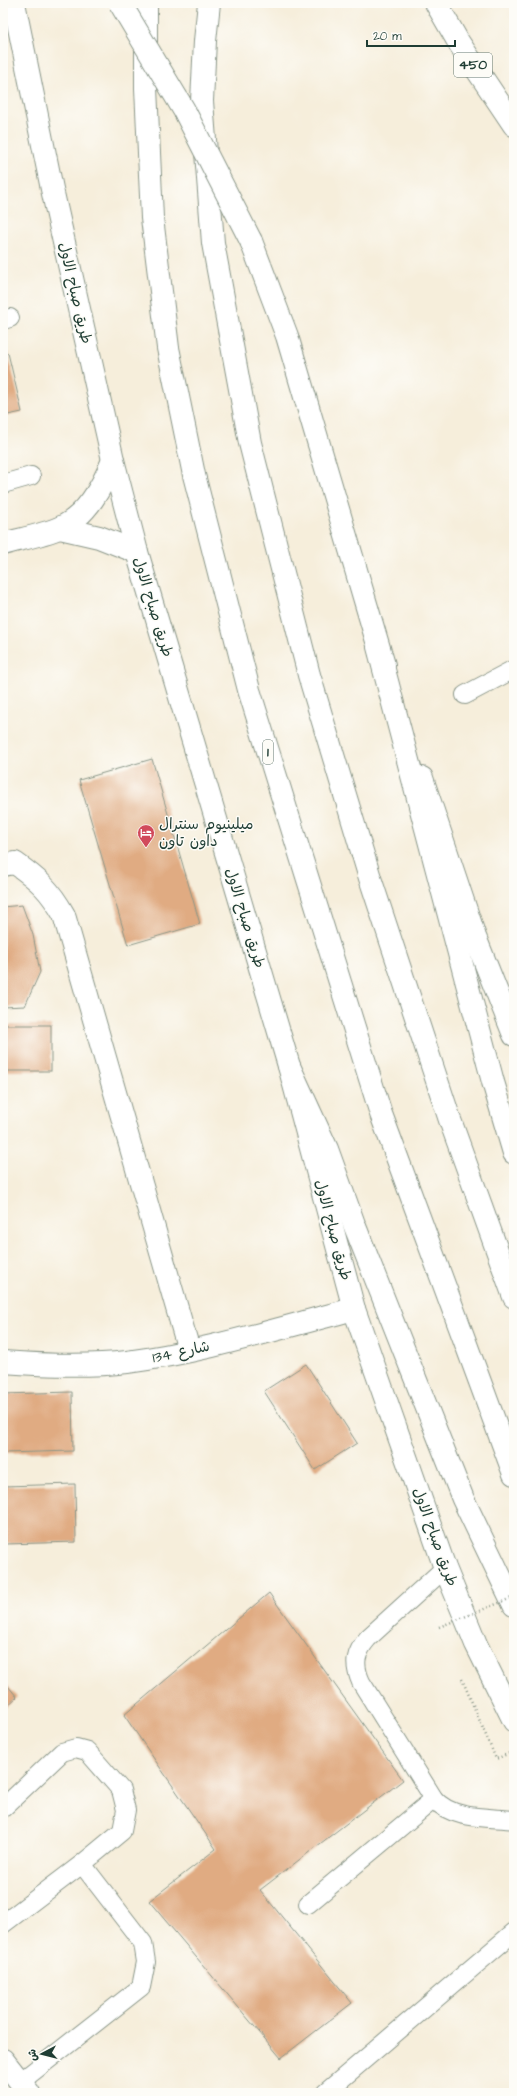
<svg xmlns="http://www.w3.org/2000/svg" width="517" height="2096" viewBox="0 0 517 2096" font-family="'Architects Daughter','Playpen Sans Arabic',sans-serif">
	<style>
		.building { fill: #e0ab82 }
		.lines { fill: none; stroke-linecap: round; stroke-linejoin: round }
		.lane-casing { stroke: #8a9688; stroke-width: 20 }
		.street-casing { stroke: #8a9688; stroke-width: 24 }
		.secondary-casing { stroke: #8a9688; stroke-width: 24 }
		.primary-casing { stroke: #8a9688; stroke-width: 24 }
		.highway-casing { stroke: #8a9688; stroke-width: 24 }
		.path { stroke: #8a9688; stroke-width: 2.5; stroke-dasharray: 1 3; stroke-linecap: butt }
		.lane { stroke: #fff; stroke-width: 18 }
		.street { stroke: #fff; stroke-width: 22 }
		.secondary { stroke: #fff; stroke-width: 22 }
		.primary { stroke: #fff; stroke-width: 22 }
		.highway { stroke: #fff; stroke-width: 22 }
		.secondary-bridge-casing { stroke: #8a9688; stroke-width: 24; stroke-linecap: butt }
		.path-bridge { stroke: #8a9688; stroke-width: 2.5; stroke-dasharray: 1 3; stroke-linecap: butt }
		.secondary-bridge { stroke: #fff; stroke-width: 22 }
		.labels { text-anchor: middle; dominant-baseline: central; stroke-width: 3; stroke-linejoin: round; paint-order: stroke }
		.shield { fill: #fdfcf7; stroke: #62766e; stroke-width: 1 }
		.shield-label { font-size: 14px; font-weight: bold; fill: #1f3d34 }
		.street-label { font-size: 15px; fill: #1f3d34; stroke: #fdfcf7 }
		.poi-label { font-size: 15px; fill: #1f3d34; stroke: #fdfcf7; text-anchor: start }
	</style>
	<rect width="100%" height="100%" fill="#fdfcf7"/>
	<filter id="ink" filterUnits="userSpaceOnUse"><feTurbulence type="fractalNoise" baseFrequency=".025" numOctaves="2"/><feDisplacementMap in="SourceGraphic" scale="8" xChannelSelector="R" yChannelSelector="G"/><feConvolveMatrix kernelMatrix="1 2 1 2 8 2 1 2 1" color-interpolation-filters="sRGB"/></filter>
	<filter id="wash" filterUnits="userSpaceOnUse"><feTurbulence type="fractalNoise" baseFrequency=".012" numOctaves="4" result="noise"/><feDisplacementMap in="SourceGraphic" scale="16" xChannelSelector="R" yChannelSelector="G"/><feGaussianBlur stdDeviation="0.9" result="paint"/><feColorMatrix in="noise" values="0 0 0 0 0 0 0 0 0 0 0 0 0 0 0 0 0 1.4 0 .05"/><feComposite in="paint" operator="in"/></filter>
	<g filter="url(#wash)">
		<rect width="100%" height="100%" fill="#f6eedb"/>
		<g id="blocks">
			<!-- building -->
			<g class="building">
				<polygon points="8,353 22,412 3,416 3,355"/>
				<polygon points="152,759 200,924 128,945 79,780"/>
				<polygon points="22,905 33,935 40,972 25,1006 3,1007 3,907"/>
				<rect x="3" y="1025" width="48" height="46"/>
				<polygon points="306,1364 357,1443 315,1470 264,1391"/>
				<polygon points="72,1392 73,1451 3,1453 3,1394"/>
				<polygon points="75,1484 76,1542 5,1544 3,1486"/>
				<polygon points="269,1593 403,1780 260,1890 352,2003 281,2058 149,1901 216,1849 124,1715"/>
				<polygon points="3,1680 17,1697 6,1707 3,1706"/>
			</g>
		</g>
	</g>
	<g filter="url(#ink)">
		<use href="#blocks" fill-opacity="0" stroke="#8a9688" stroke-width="1"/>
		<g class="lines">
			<!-- lane casing -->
			<g class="lane-casing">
				<g id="lane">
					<polyline points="3,320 10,318"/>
					<polyline points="3,484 31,476"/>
					<polyline points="465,695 514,669"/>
					<path d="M445,1568L368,1638C355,1653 353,1664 361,1682L434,1799C452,1820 488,1817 514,1820"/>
					<polyline points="3,1808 62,1752 76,1748 87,1751 121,1790 126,1810 122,1831 82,1864"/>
					<polyline points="308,1904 434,1799"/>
					<polyline points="3,1924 82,1864 143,1943 146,1962 141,1987 20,2082"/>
					<polyline points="325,2093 514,1932"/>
				</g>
			</g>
			<!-- street casing -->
			<g class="street-casing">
				<g id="street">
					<polyline points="60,528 99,537 137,552"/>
					<path d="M3,544C21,539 42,535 59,528C87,517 103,485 113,460"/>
					<path d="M3,865L15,863C39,880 50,890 64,915L189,1350"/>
					<path d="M3,1362C44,1365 87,1367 127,1362C204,1352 279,1328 354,1309"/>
					<polyline points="3,2060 29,2093"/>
				</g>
			</g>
			<!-- secondary casing -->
			<g class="secondary-casing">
				<g id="secondary">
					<polyline points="14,3 52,189 113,460 137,552 289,1066 354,1309 445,1568 476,1644 514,1721"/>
					<polyline points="251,241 287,336 384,665"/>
					<polyline points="422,778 475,937 514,1035"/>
				</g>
			</g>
			<!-- primary casing -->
			<g class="primary-casing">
				<polyline id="primary" points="436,3 459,43 514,125"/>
			</g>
			<!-- highway casing -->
			<g class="highway-casing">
				<g id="highway">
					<polyline points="146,3 146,88 152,218 168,348 194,475 249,690 381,1114 514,1474"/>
					<polyline points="209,3 205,41 202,101 213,243 250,443 309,675 370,878 450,1120 514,1297"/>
					<polyline points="378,647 493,1082 514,1153"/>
					<polyline points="289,1066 327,1149 354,1224 463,1499 514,1605"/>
				</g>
			</g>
			<!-- path -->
			<polyline class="path" points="462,1679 496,1759 514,1751"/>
			<!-- lane -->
			<use href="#lane" class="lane"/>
			<!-- street -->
			<use href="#street" class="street"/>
			<!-- secondary -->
			<use href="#secondary" class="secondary"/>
			<!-- primary -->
			<use href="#primary" class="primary"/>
			<!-- highway -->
			<use href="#highway" class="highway"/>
			<!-- secondary-bridge casing -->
			<g class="secondary-bridge-casing">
				<polyline id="secondary-bridge" points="120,3 184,110 251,241"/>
			</g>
			<!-- path-bridge -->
			<polyline class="path-bridge" points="439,1627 514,1597"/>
			<!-- secondary-bridge -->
			<use href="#secondary-bridge" class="secondary-bridge"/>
		</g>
	</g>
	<!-- icons -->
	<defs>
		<g id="hotel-pin" transform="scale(0.9)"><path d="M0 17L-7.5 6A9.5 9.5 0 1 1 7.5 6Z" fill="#d1495b" stroke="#fdfcf7"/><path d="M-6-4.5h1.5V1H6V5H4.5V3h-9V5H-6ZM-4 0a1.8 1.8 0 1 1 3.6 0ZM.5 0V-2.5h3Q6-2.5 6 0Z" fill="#fff"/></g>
	</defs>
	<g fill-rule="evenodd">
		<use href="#hotel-pin" x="146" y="833"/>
	</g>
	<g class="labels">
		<!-- shield labels -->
		<g class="shield">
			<rect x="454" y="53" width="38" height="24" rx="3"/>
			<rect x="263" y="740" width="10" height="24" rx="3"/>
		</g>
		<g class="shield-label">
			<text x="473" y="65">450</text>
			<text x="268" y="752">1</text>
		</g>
		<!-- street labels -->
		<g class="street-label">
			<text transform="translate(75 293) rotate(77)">طريق صباح الاول</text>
			<text transform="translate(153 607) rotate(73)">طريق صباح الاول</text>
			<text transform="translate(245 918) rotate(73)">طريق صباح الاول</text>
			<text transform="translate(333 1230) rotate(75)">طريق صباح الاول</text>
			<text transform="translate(181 1352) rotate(-12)">شارع 134</text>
			<text transform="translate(435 1537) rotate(70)">طريق صباح الاول</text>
		</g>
		<!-- poi labels -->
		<g class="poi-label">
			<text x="159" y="824">ميلينيوم سنترال<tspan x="159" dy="17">داون تاون</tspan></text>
		</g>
	</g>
	<!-- margin -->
	<rect width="517" height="2096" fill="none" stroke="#fdfcf7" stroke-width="16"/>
	<!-- north arrow -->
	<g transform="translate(42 2054) rotate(263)" stroke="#fdfcf7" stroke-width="3" paint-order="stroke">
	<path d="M0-3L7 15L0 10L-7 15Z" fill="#1f3d34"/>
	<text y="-6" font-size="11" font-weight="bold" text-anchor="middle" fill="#1f3d34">ش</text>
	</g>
	<!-- scale -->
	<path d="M367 40v6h88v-6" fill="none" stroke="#1f3d34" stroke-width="2"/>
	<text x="373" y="40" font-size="12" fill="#1f3d34" stroke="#fdfcf7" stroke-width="3" paint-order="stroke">20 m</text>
</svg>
